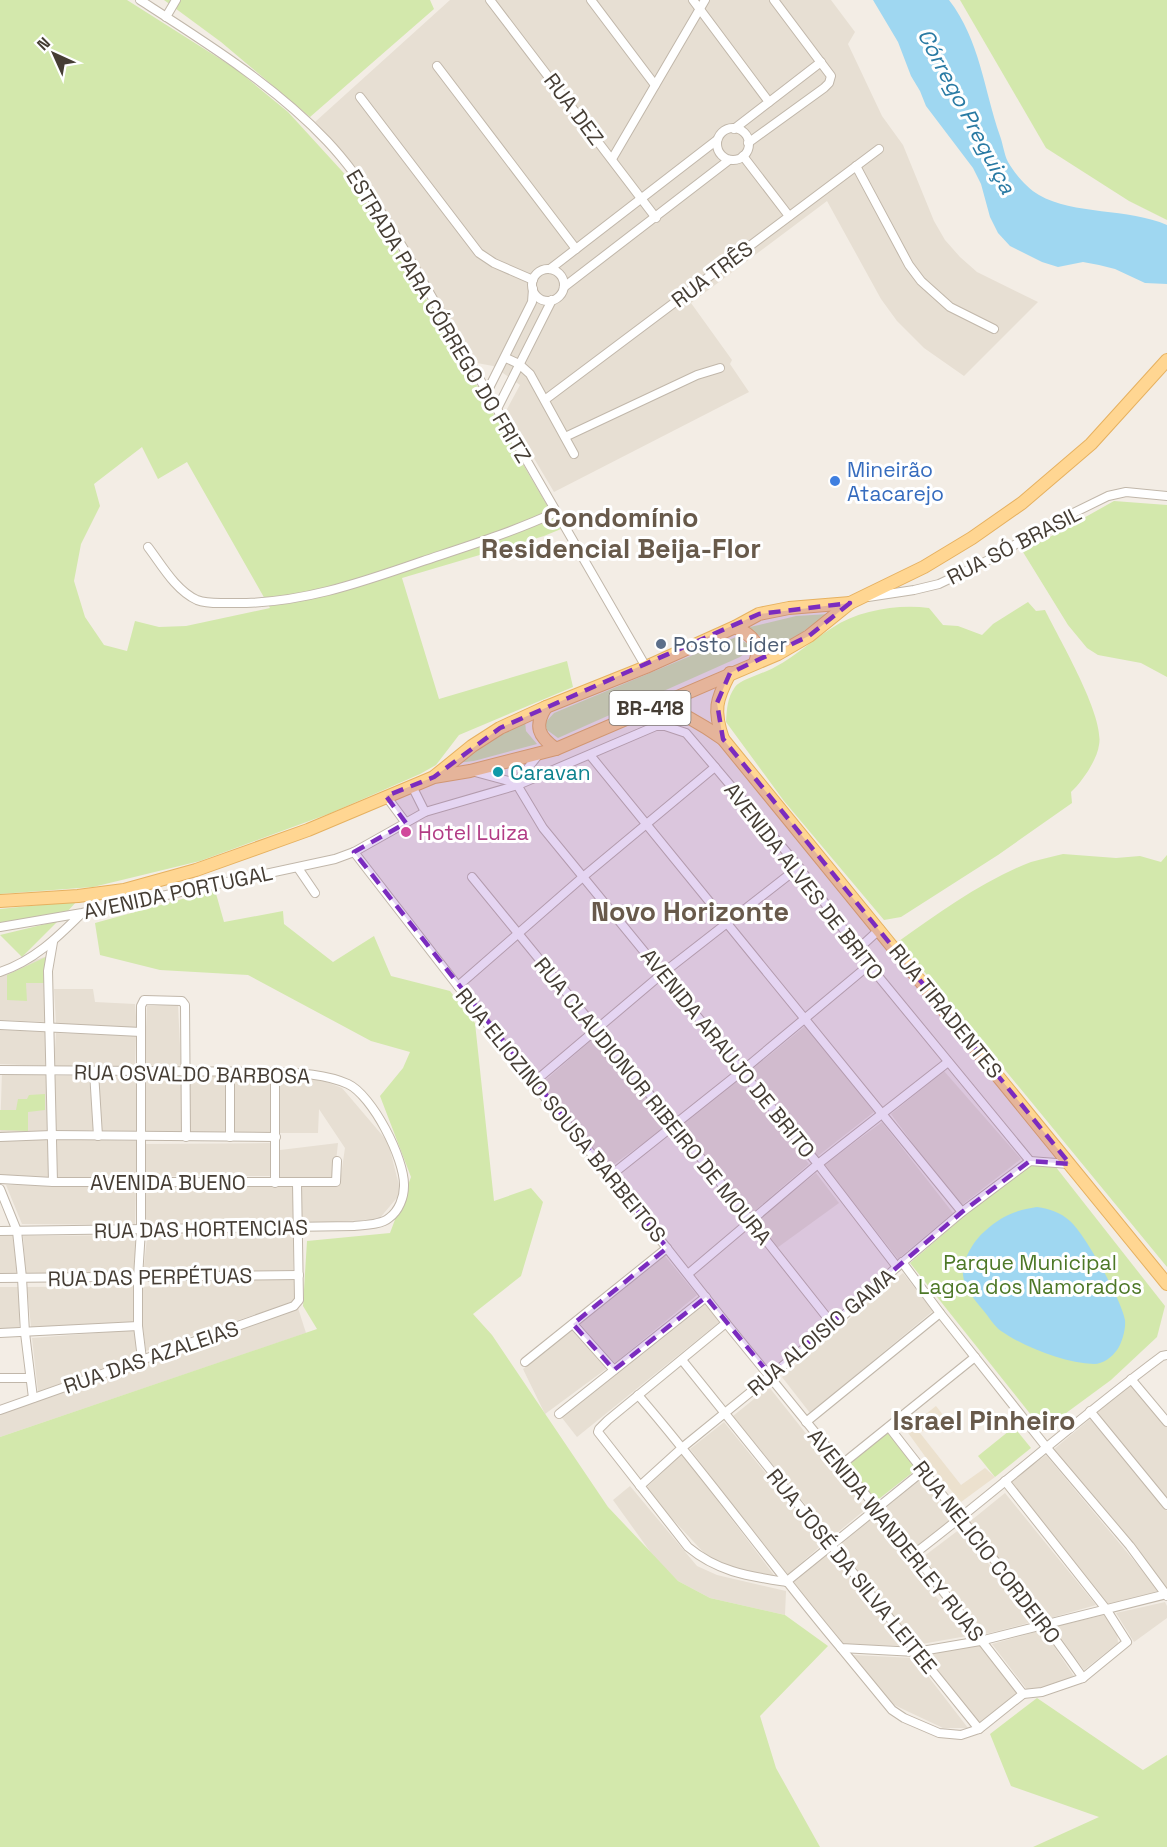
<svg xmlns="http://www.w3.org/2000/svg" width="1167" height="1847" viewBox="0 0 1167 1847" font-family="'Space Grotesk',sans-serif">
	<style>
		.residential { fill: #e7dfd3 }
		.education { fill: #ece1ce }
		.green { fill: #d3e8ac; fill-rule: evenodd }
		.water { fill: #9fd7f1 }
		.lines { fill: none; stroke-linecap: round; stroke-linejoin: round }
		.minor-casing { stroke: #c1b7aa; stroke-width: 10 }
		.primary-casing { stroke: #e6b160; stroke-width: 14 }
		.minor { stroke: #fff; stroke-width: 8 }
		.primary { stroke: #ffd692; stroke-width: 12 }
		.marked { fill: #7b2cbf; fill-opacity: 0.2; stroke: #7b2cbf; stroke-width: 4.5; stroke-dasharray: 12 8; stroke-linejoin: round }
		.shop-dot { fill: #3f7fe0; stroke: #fff; stroke-width: 2 }
		.service-dot { fill: #5c6f8a; stroke: #fff; stroke-width: 2 }
		.culture-dot { fill: #0f9aa8; stroke: #fff; stroke-width: 2 }
		.hotel-dot { fill: #d1479c; stroke: #fff; stroke-width: 2 }
		.labels { text-anchor: middle; dominant-baseline: central; stroke-width: 6; stroke-linejoin: round; paint-order: stroke }
		.shield { fill: #fff; stroke: #7d7771; stroke-width: 1.5 }
		.shield-label { font-size: 20px; font-weight: bold; fill: #453d34 }
		.street-label { font-size: 21px; fill: #453d34; stroke: #fff }
		.shop-label { font-size: 21px; fill: #366cbe; stroke: #fff; text-anchor: start }
		.service-label { font-size: 21px; fill: #4e5e75; stroke: #fff; text-anchor: start }
		.culture-label { font-size: 21px; fill: #0d838f; stroke: #fff; text-anchor: start }
		.hotel-label { font-size: 21px; fill: #b23c85; stroke: #fff; text-anchor: start }
		.park-label { font-size: 21px; fill: #4d7827; stroke: #fff }
		.water-label { font-size: 22px; font-style: italic; fill: #297aa3; stroke: #fff }
		.district-label { font-size: 27px; font-weight: bold; fill: #685a4b; stroke: #fff }
	</style>
	<rect width="100%" height="100%" fill="#f3ede5"/>
	<!-- residential -->
	<g class="residential">
		<polygon points="450,0 831,0 855,32 848,44 882,116 903,145 934,221 945,240 960,257 977,272 1038,302 964,376 924,348 897,321 881,299 827,201 691,303 732,360 730,364 749,392 554,492 506,411 520,385 493,366 477,363 357,168 315,122"/>
		<polygon points="48,956 46,1022 0,1020 0,970"/>
		<polygon points="54,989 93,989 95,1002 135,1004 137,1028 56,1024"/>
		<polygon points="178,1005 181,1066 144,1071 147,1006"/>
		<polygon points="805,1026 874,1112 818,1156 750,1071"/>
		<polygon points="0,1030 48,1032 45,1066 0,1064"/>
		<polygon points="56,1033 136,1036 135,1067 54,1066"/>
		<polygon points="596,1036 669,1125 610,1167 540,1085"/>
		<polygon points="944,1071 1021,1159 962,1205 925,1160 891,1114"/>
		<polygon points="2,1072 47,1074 48,1132 0,1134"/>
		<polygon points="230,1075 271,1075 272,1133 233,1134"/>
		<polygon points="736,1075 809,1164 751,1214 678,1122"/>
		<polygon points="54,1076 89,1076 94,1130 56,1132"/>
		<polygon points="97,1076 136,1076 137,1132 102,1132"/>
		<polygon points="144,1076 182,1077 182,1134 145,1133"/>
		<polygon points="188,1076 225,1076 227,1134 189,1134"/>
		<polygon points="279,1077 319,1079 342,1088 388,1142 401,1193 379,1219 301,1224 299,1187 340,1182 345,1148 319,1109 318,1133 279,1133"/>
		<polygon points="882,1122 953,1213 898,1259 824,1165"/>
		<polygon points="49,1138 49,1177 0,1175 0,1140"/>
		<polygon points="55,1139 137,1141 136,1178 56,1178"/>
		<polygon points="272,1143 270,1176 145,1176 146,1144"/>
		<polygon points="338,1143 334,1180 279,1180 280,1150"/>
		<polygon points="816,1173 839,1203 777,1248 756,1221"/>
		<polygon points="6,1185 136,1186 135,1225 22,1224"/>
		<polygon points="295,1185 295,1223 146,1224 145,1187"/>
		<polygon points="219,1232 294,1233 293,1270 143,1276 147,1237"/>
		<polygon points="0,1235 13,1235 17,1278 0,1278"/>
		<polygon points="137,1235 133,1276 26,1275 23,1236"/>
		<polygon points="665,1256 697,1295 615,1363 580,1330 606,1369 545,1414 523,1369"/>
		<polygon points="903,1273 933,1311 810,1413 782,1377"/>
		<polygon points="295,1278 296,1296 293,1302 146,1351 143,1328 143,1287 181,1282"/>
		<polygon points="134,1286 134,1323 31,1327 27,1287"/>
		<rect x="0" y="1287" width="19" height="41"/>
		<polygon points="709,1300 723,1319 577,1437 559,1414"/>
		<polygon points="298,1308 306,1333 0,1437 0,1410"/>
		<polygon points="135,1330 136,1356 38,1392 32,1338"/>
		<polygon points="1131,1383 1167,1426 1167,1501 1095,1412"/>
		<polygon points="769,1387 866,1509 832,1537 733,1416"/>
		<polygon points="1090,1419 1167,1511 1167,1590 1053,1450"/>
		<polygon points="724,1422 823,1544 787,1575 690,1449"/>
		<polygon points="682,1454 774,1575 748,1576 706,1555 650,1495 647,1487"/>
		<polygon points="1046,1455 1161,1593 1106,1606 1010,1482"/>
		<polygon points="920,1480 956,1522 918,1551 884,1509"/>
		<polygon points="630,1486 697,1566 717,1575 786,1591 785,1615 710,1598 678,1581 654,1557 613,1500"/>
		<polygon points="1005,1493 1096,1605 1047,1619 968,1523"/>
		<polygon points="873,1517 967,1636 916,1645 839,1546"/>
		<polygon points="960,1529 1036,1621 986,1634 923,1557"/>
		<polygon points="830,1552 904,1646 843,1644 793,1583"/>
		<polygon points="1165,1602 1167,1606 1167,1618 1134,1642 1116,1613"/>
		<polygon points="1105,1615 1117,1632 1118,1643 1084,1670 1053,1627"/>
		<polygon points="1043,1630 1074,1676 1055,1685 1028,1691 992,1644"/>
		<polygon points="978,1644 1017,1692 980,1725 925,1656"/>
		<polygon points="853,1655 914,1658 968,1728 943,1728 890,1703"/>
	</g>
	<!-- education -->
	<polygon class="education" points="936,1406 943,1415 920,1433 961,1485 985,1468 995,1477 961,1502 940,1477 906,1430"/>
	<!-- green -->
	<g class="green">
		<path d="M0,0H127L236,69L288,112L352,182L387,232L561,529L544,536L402,578L439,699L567,661L573,687L459,735L436,765L420,774L331,813L200,861L93,887L0,894ZM142,447L158,479L187,462L270,608L186,626L159,627L135,621L127,651L104,645L85,617L74,581L81,544L100,506L94,484Z"/>
		<polygon points="164,0 430,0 434,9 310,117 221,42"/>
		<polygon points="960,0 1167,0 1167,220 1129,201 1046,148"/>
		<polygon points="1114,501 1167,505 1167,677 1141,663 1098,655 1087,648 1068,625 1023,552"/>
		<path d="M1028,602L1036,611L1045,610C1059,639 1105,716 1099,745C1097,760 1082,782 1071,792L1072,803L998,855L901,917L884,920L784,801L726,722C727,709 727,698 735,687C741,679 765,673 775,667C796,656 812,640 832,628C859,610 898,604 929,608L943,625L958,626L982,635L993,624Z"/>
		<polygon points="828,614 787,643 766,653 760,636 746,628 796,616"/>
		<polygon points="736,637 748,644 748,651 740,657 558,738 547,730 545,723 554,713"/>
		<polygon points="525,721 526,731 537,744 474,761 456,763 498,733"/>
		<path d="M1063,854L1116,858L1140,856L1161,862L1167,855V1267L899,941C940,912 984,880 1031,862C1041,859 1052,857 1063,854Z"/>
		<polygon points="215,890 224,922 283,911 284,924 333,962 374,936 391,976 450,991 475,1023 494,1201 531,1188 543,1202 521,1276 473,1314 492,1335 608,1507 678,1581 710,1598 785,1615 828,1646 760,1716 776,1768 820,1847 0,1847 0,1437 317,1329 303,1306 307,1241 390,1233 411,1177 380,1096 403,1068 410,1052 371,1041 248,975 160,970 100,955 95,923"/>
		<polygon points="77,901 67,912 0,923 0,909"/>
		<polygon points="58,921 22,957 0,935"/>
		<polygon points="48,956 44,983 26,983 27,1001 7,1000 7,975"/>
		<polygon points="45,1094 45,1110 28,1112 28,1131 0,1130 0,1110 16,1110 18,1099 27,1099 29,1095"/>
		<polygon points="1028,1166 1055,1166 1165,1306 1157,1337 1111,1380 1043,1430 910,1263 985,1198"/>
		<polygon points="1014,1427 1031,1448 995,1477 978,1456"/>
		<polygon points="887,1432 917,1469 875,1502 846,1464"/>
		<polygon points="1037,1698 1143,1770 1167,1755 1167,1847 1033,1847 1099,1817 1011,1786 990,1734"/>
	</g>
	<!-- water -->
	<g class="water">
		<path d="M873,0H949C980,40 984,90 1000,136C1003,144 1004,154 1008,162C1015,174 1027,188 1039,195C1073,215 1129,208 1167,225V284L1145,283L1115,269L1099,265L1083,262L1058,267L1042,262L1010,246L998,233L990,217L981,184L973,168L926,106L920,91L911,76L898,42Z"/>
		<path d="M1037,1207C1050,1209 1060,1212 1070,1221C1085,1234 1122,1301 1125,1320C1126,1329 1122,1343 1117,1350C1112,1357 1103,1364 1094,1364C1065,1363 1026,1348 1001,1331C994,1326 989,1317 983,1310C975,1300 964,1288 963,1275C962,1260 974,1240 985,1231C1001,1216 1016,1210 1037,1207Z"/>
	</g>
	<g class="lines">
		<!-- minor casing -->
		<g class="minor-casing">
			<g id="minor">
				<path d="M140,0C205,42 274,85 327,141C375,192 413,266 449,326C515,439 580,554 646,667"/>
				<polyline points="490,0 656,218"/>
				<polyline points="591,0 655,85"/>
				<polyline points="693,0 769,102"/>
				<polyline points="166,17 176,0"/>
				<polyline points="437,66 576,249"/>
				<polyline points="360,97 479,253 494,263 533,280"/>
				<circle cx="733" cy="144" r="16"/>
				<polyline points="734,129 821,62"/>
				<polyline points="748,143 824,88 829,83 831,76 774,0"/>
				<polyline points="743,156 789,216"/>
				<polyline points="612,159 705,0"/>
				<polyline points="856,166 909,265 921,281 950,307 994,329"/>
				<polyline points="550,269 717,140"/>
				<circle cx="548" cy="285" r="16"/>
				<polyline points="564,287 729,160"/>
				<polyline points="506,358 519,364 530,374 574,454"/>
				<polyline points="487,392 532,302 533,289"/>
				<polyline points="546,399 879,149"/>
				<polyline points="497,409 552,300"/>
				<polyline points="565,437 697,375 720,368"/>
				<path d="M148,547C161,564 176,591 197,600C207,604 218,603 229,603C297,605 360,583 423,561C468,546 513,532 556,512"/>
				<polyline points="868,597 914,590 939,584 983,563 1051,524 1108,496 1126,492 1167,496"/>
				<polyline points="590,755 962,1212"/>
				<polyline points="475,772 516,783 543,828 818,1164 897,1267"/>
				<polyline points="516,783 539,754"/>
				<polyline points="412,786 425,812"/>
				<polyline points="386,796 406,823"/>
				<polyline points="354,852 533,1083 610,1176 726,1323 914,1554 1023,1694"/>
				<polyline points="298,868 315,893"/>
				<polyline points="472,877 674,1124 833,1325"/>
				<polyline points="0,927 82,913 335,859 354,852 425,812 518,785 656,726 665,726 686,733 715,767 799,867 869,965 1030,1161"/>
				<polyline points="857,950 880,929"/>
				<path d="M0,972C33,961 57,938 81,914"/>
				<polyline points="458,986 584,876 715,767"/>
				<polyline points="0,1025 141,1032"/>
				<path d="M0,1070L275,1072C299,1073 326,1074 348,1084C372,1095 405,1159 404,1186C404,1197 399,1211 389,1218C381,1225 364,1225 354,1226L0,1231"/>
				<polyline points="94,1072 98,1136"/>
				<polyline points="230,1072 230,1137"/>
				<polyline points="275,1072 275,1183"/>
				<polyline points="533,1083 663,973 799,867"/>
				<polyline points="0,1137 52,1135 276,1137"/>
				<polyline points="610,1176 742,1071 869,965"/>
				<polyline points="0,1179 53,1182 336,1182 337,1161"/>
				<polyline points="53,1182 48,971 53,942"/>
				<polyline points="0,1189 17,1231 22,1278 25,1333 33,1398"/>
				<polyline points="902,1262 940,1313 1047,1448 1130,1546 1167,1596"/>
				<polyline points="688,1274 818,1164 948,1062"/>
				<polyline points="0,1278 299,1275"/>
				<path d="M726,1323L608,1420L599,1429L598,1432L688,1547C718,1572 748,1576 786,1582L923,1471"/>
				<polyline points="573,1324 614,1370"/>
				<polyline points="0,1333 138,1326"/>
				<polyline points="142,1359 138,1326 138,1277 141,1230 141,1006 144,1000 182,1001 185,1005 186,1137"/>
				<polyline points="682,1360 979,1729"/>
				<polyline points="525,1362 667,1248"/>
				<polyline points="0,1378 30,1378"/>
				<polyline points="1131,1379 1167,1422"/>
				<path d="M638,1395C709,1477 771,1565 841,1648L916,1652L980,1641L1167,1594"/>
				<polyline points="0,1410 294,1306 299,1300 297,1183"/>
				<polyline points="1090,1411 1167,1505"/>
				<polyline points="559,1414 706,1297"/>
				<polyline points="806,1422 940,1313"/>
				<path d="M889,1427C953,1511 1023,1591 1083,1678"/>
				<polyline points="841,1465 975,1357"/>
				<polyline points="640,1486 683,1447 833,1325 897,1267 962,1212 1030,1161 1069,1164"/>
				<path d="M914,1554C998,1490 1077,1419 1162,1356L1167,1355"/>
				<polyline points="841,1648 892,1710 904,1718 939,1733 961,1735 979,1729 1023,1694 1042,1692 1083,1678 1127,1642 1106,1609 1005,1481"/>
			</g>
		</g>
		<!-- primary casing -->
		<g class="primary-casing">
			<g id="primary">
				<path d="M735,627C752,635 762,644 755,663"/>
				<path d="M659,704C683,713 703,725 723,739L1167,1284"/>
				<path d="M546,707C534,726 538,736 556,749"/>
				<path d="M723,739C713,710 716,700 730,673"/>
				<polyline points="435,776 472,746 500,728 546,707 646,667 735,627 759,614 789,608 850,603"/>
				<polyline points="0,901 78,896 124,890 196,870 308,830 434,777 470,771 556,749 778,654 809,636 850,603 924,567 972,538 1022,503 1091,444 1167,360"/>
			</g>
		</g>
		<!-- minor -->
		<use href="#minor" class="minor"/>
		<!-- primary -->
		<use href="#primary" class="primary"/>
	</g>
	<!-- marked area -->
	<path class="marked" d="M850,603L809,636L730,673L717,703L723,739L1070,1164L1030,1161L962,1212L770,1375L706,1297L614,1370L573,1324L667,1248L354,852L406,823L386,796L434,777L500,728L759,614Z"/>
	<!-- markers -->
	<circle class="shop-dot" cx="835" cy="481" r="6"/>
	<circle class="service-dot" cx="661" cy="644" r="6"/>
	<circle class="culture-dot" cx="498" cy="772" r="6"/>
	<circle class="hotel-dot" cx="406" cy="832" r="6"/>
	<g class="labels">
		<!-- shield labels -->
		<rect class="shield" x="609.5" y="691" width="81" height="34" rx="4.5"/>
		<g class="shield-label">
			<text x="650" y="708">BR-418</text>
		</g>
		<!-- street labels -->
		<g class="street-label">
			<text transform="translate(574 109) rotate(53)">RUA DEZ</text>
			<text transform="translate(712 274) rotate(-37)">RUA TRÊS</text>
			<text transform="translate(439 316) rotate(59)">ESTRADA PARA CÓRREGO DO FRITZ</text>
			<text transform="translate(1014 545) rotate(-27)">RUA SÓ BRASIL</text>
			<text transform="translate(804 881) rotate(52)">AVENIDA ALVES DE BRITO</text>
			<text transform="translate(178 892) rotate(-12)">AVENIDA PORTUGAL</text>
			<text transform="translate(946 1011) rotate(51)">RUA TIRADENTES</text>
			<text transform="translate(728 1053) rotate(51)">AVENIDA ARAUJO DE BRITO</text>
			<text transform="translate(192 1074) rotate(1)">RUA OSVALDO BARBOSA</text>
			<text transform="translate(653 1101) rotate(51)">RUA CLAUDIONOR RIBEIRO DE MOURA</text>
			<text transform="translate(561 1115) rotate(51)">RUA ELIOZINO SOUSA BARBEITOS</text>
			<text x="168" y="1182">AVENIDA BUENO</text>
			<text transform="translate(201 1229) rotate(-1)">RUA DAS HORTENCIAS</text>
			<text transform="translate(150 1277) rotate(-1)">RUA DAS PERPÉTUAS</text>
			<text transform="translate(821 1332) rotate(-40)">RUA ALOISIO GAMA</text>
			<text transform="translate(151 1357) rotate(-19)">RUA DAS AZALEIAS</text>
			<text transform="translate(896 1535) rotate(51)">AVENIDA WANDERLEY RUAS</text>
			<text transform="translate(987 1552) rotate(52)">RUA NELICIO CORDEIRO</text>
			<text transform="translate(852 1571) rotate(51)">RUA JOSÉ DA SILVA LEITEE</text>
		</g>
		<!-- shop labels -->
		<g class="shop-label">
			<text x="847" y="469">Mineirão<tspan x="847" dy="24">Atacarejo</tspan></text>
		</g>
		<!-- service labels -->
		<g class="service-label">
			<text x="673" y="644">Posto Líder</text>
		</g>
		<!-- culture labels -->
		<g class="culture-label">
			<text x="510" y="772">Caravan</text>
		</g>
		<!-- hotel labels -->
		<g class="hotel-label">
			<text x="418" y="832">Hotel Luiza</text>
		</g>
		<!-- park labels -->
		<g class="park-label">
			<text x="1030" y="1262">Parque Municipal<tspan x="1030" dy="24">Lagoa dos Namorados</tspan></text>
		</g>
		<!-- water labels -->
		<g class="water-label">
			<text transform="translate(967 111) rotate(62)">Córrego Preguiça</text>
		</g>
		<!-- district labels -->
		<g class="district-label">
			<text x="621" y="517">Condomínio<tspan x="621" dy="31">Residencial Beija-Flor</tspan></text>
			<text x="690" y="911">Novo Horizonte</text>
			<text x="984" y="1420">Israel Pinheiro</text>
		</g>
	</g>
	<!-- north arrow -->
	<g transform="translate(54 54) rotate(315)" stroke="#ffffff" stroke-width="4.5" paint-order="stroke">
	<path d="M0-4.5L10 22L0 15L-10 22Z" fill="#453d34"/>
	<text y="-9" font-size="16" font-weight="bold" text-anchor="middle" fill="#453d34">N</text>
	</g>
</svg>
